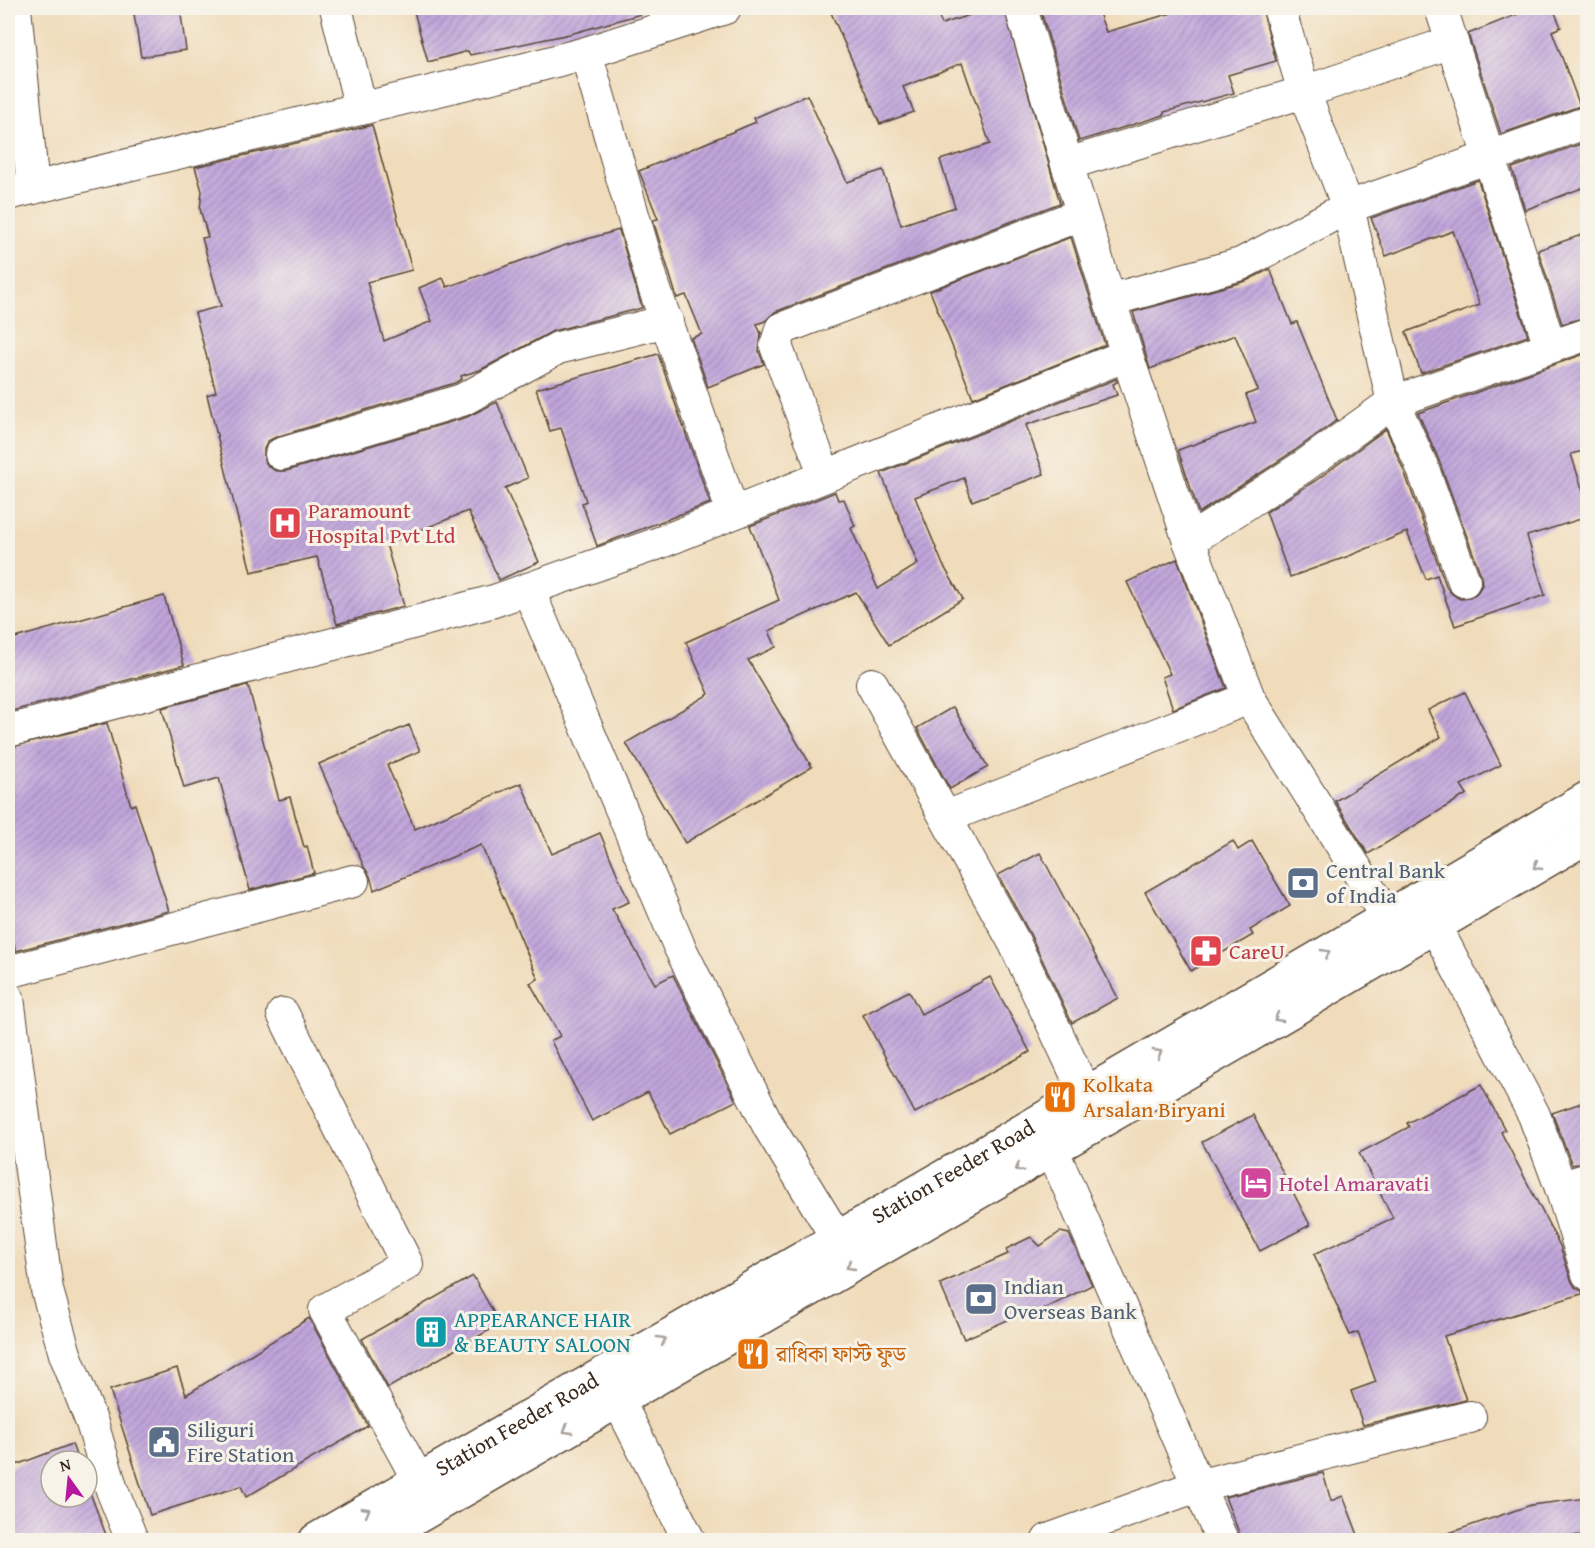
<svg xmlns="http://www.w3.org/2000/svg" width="1595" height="1548" viewBox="0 0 1595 1548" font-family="'Gentium Book Plus','Noto Serif Bengali',serif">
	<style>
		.building { fill: url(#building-hatch) }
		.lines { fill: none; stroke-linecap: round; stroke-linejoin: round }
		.street-casing { stroke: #564535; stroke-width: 34 }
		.secondary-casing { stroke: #564535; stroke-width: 36 }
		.street { stroke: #fff; stroke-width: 32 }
		.secondary { stroke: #fff; stroke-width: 33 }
		.oneway { stroke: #a79f9a }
		.labels { text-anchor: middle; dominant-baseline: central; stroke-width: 6; stroke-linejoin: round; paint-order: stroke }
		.health-label { font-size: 22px; fill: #be3a42; stroke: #f7f3e8; text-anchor: start }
		.service-label { font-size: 22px; fill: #4e5e75; stroke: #f7f3e8; text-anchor: start }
		.food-label { font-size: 22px; fill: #c56008; stroke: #f7f3e8; text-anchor: start }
		.street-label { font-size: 22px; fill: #3b2a1e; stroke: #f7f3e8 }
		.hotel-label { font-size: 22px; fill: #b23c85; stroke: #f7f3e8; text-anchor: start }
		.culture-label { font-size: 22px; fill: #0d838f; stroke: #f7f3e8; text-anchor: start }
	</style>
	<defs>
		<pattern id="building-hatch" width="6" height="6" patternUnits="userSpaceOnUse" patternTransform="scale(1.5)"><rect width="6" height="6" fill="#c1a6dc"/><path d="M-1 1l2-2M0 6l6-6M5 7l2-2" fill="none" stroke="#9e87b2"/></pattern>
	</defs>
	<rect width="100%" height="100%" fill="#f7f3e8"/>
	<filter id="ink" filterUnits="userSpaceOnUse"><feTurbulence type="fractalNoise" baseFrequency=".0167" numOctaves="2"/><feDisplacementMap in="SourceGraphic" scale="12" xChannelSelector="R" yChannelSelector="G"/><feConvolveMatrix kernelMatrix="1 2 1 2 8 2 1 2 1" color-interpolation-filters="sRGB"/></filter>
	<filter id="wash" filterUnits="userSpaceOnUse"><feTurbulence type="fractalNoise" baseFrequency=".008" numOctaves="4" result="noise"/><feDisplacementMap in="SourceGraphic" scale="24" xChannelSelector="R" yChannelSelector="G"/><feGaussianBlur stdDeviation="1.35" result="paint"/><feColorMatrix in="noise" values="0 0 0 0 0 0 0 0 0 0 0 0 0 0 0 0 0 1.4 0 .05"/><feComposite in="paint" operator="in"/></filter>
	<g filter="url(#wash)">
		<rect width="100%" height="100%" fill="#f0dbba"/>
		<g id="blocks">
			<!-- building -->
			<g class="building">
				<polygon points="133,8 180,8 186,50 141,57"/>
				<polygon points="413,8 640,8 641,14 570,34 470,55 468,51 428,62"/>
				<polygon points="829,8 935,8 942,24 991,8 1004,8 1060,203 775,312 765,321 757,324 761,334 759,352 764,364 708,387 691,338 702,334 686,295 677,298 653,220 658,219 639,171 756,122 754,118 807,95 847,182 883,170 901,225 955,207 940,160 990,144 962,63 903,87 914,112 880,124"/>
				<polygon points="1040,8 1097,8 1106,32 1172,13 1170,8 1262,8 1276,61 1228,75 1234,93 1164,112 1164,115 1079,141"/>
				<polygon points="1533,8 1553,8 1561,27 1552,31 1580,106 1501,134 1468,34"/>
				<polygon points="372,125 412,270 367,282 384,341 432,321 419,288 443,278 447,287 563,246 619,230 642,308 553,331 480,370 461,376 462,379 455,383 276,437 268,441 264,449 264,460 269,467 276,471 286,471 467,417 497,402 528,478 505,488 539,562 499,580 468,511 386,544 404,606 337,624 317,557 251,572 207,395 216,392 195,313 221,306 202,238 208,237 200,209 202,191 195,167"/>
				<polygon points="1586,142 1587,186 1525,210 1512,168"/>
				<polygon points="1478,180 1528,336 1421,373 1406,332 1480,305 1453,231 1386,256 1371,218"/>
				<polygon points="1587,233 1587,317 1562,324 1538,250"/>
				<polygon points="1071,237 1105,345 973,398 930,291"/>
				<polygon points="1270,269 1292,324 1297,322 1337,420 1294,451 1199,513 1178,450 1256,422 1246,395 1258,390 1235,335 1150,369 1133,312 1246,281"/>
				<polygon points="1587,353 1587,450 1571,454 1587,504 1587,517 1527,536 1545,595 1455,626 1437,575 1426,579 1407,532 1349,556 1290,577 1266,512 1315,481 1386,429 1404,471 1447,588 1452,594 1460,599 1470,598 1477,593 1482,585 1481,575 1438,458 1418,413"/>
				<polygon points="658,354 710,503 597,546 582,503 586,501 561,428 550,431 536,389"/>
				<polygon points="1116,379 1117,382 1113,384 1117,395 1026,425 1044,474 972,501 964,478 915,497 943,565 963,599 889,645 856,592 769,631 776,647 748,660 812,767 685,843 626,743 709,694 686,642 779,600 750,526 835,492 838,500 844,499 855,526 851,528 878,589 918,564 881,473"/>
				<polygon points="1177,559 1226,688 1173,709 1162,677 1170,674 1127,582"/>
				<polygon points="164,596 184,665 8,712 8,640"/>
				<polygon points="248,685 279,800 290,797 304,847 307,846 314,873 250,890 219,778 184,788 162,708"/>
				<polygon points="1465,692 1501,765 1461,785 1467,794 1368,854 1335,801 1441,737 1428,710"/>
				<polygon points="953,707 988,767 950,789 917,728"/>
				<polygon points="107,723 131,806 135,804 169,911 16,951 8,925 8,748"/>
				<polygon points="409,725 420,751 387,765 415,829 521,783 552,854 600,833 629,902 612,909 655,984 673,975 736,1101 670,1134 648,1092 592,1121 551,1041 560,1036 530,983 538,979 481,845 374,890 370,876 364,867 319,764"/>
				<polygon points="1233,841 1238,850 1252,841 1290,906 1250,930 1253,935 1191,971 1145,892"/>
				<polygon points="1040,853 1118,998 1072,1023 1030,934 998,875"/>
				<polygon points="990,977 1030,1052 915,1113 863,1015 909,991 921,1014"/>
				<polygon points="1481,1085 1505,1130 1501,1132 1560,1246 1571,1280 1575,1287 1585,1293 1444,1336 1466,1400 1363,1425 1351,1391 1376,1382 1358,1332 1350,1335 1314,1254 1393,1218 1359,1153 1409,1127 1407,1123"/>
				<polygon points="1587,1101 1587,1162 1572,1165 1552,1113"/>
				<polygon points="1253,1115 1310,1225 1260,1251 1202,1142"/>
				<polygon points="1060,1232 1069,1234 1092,1285 1035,1314 1033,1309 964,1339 940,1284 1008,1254 1006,1249 1031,1237 1040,1246"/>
				<polygon points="473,1276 500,1324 388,1388 362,1339"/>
				<polygon points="309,1318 368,1426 246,1497 241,1486 150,1515 110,1390 177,1368 186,1395"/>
				<polygon points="72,1444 78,1461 51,1461 51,1497 87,1497 87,1485 108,1540 8,1540 8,1468"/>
				<polygon points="1323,1473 1331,1501 1343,1496 1360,1540 1242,1540 1225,1497"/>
				<polygon points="1587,1498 1587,1534 1542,1540 1438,1540 1437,1537 1531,1505"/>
			</g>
		</g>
	</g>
	<g filter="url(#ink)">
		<use href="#blocks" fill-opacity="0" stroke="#564535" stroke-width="1.5"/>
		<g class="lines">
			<!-- street casing -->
			<g class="street-casing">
				<g id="street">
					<polyline points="15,8 33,188"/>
					<polyline points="336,8 361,109"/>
					<polyline points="1021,8 1067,164 1127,355 1189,541 1249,698 1386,916"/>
					<polyline points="1279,8 1304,92 1348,207 1393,402 1421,464 1464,581"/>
					<polyline points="1441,8 1550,346"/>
					<polyline points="586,53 654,287 733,513"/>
					<polyline points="1067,164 1304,92 1452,42"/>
					<polyline points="8,194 525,69 586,53 725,8"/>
					<polyline points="1110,300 1241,264 1348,207 1588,122"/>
					<polyline points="281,454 462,400 558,348 667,321"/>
					<polyline points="825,476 776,346 781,329 1082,214"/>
					<polyline points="1189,541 1304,466 1393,402 1588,334"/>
					<polyline points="528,589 679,946 769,1127 837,1238"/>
					<polyline points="872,684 1014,942 1086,1095"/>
					<polyline points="8,731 494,601 659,543 1127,355"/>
					<polyline points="946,817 1249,698"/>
					<polyline points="1423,903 1534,1115 1561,1188 1588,1274"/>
					<polyline points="8,972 353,881"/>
					<polyline points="8,998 47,1290 65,1354 92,1423 112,1490 132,1540"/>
					<polyline points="283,1014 407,1264 325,1310 419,1481"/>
					<polyline points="1042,1126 1222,1540"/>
					<polyline points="1561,1188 1588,1179"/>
					<polyline points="618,1400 689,1540"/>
					<polyline points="1048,1540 1197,1486 1470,1417"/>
				</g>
			</g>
			<!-- secondary casing -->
			<g class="secondary-casing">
				<g id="secondary">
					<path id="s1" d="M316,1540C740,1294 1166,1050 1588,798"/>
					<polyline points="377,1540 1245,1038 1588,836"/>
				</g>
			</g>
			<!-- street -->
			<use href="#street" class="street"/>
			<!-- secondary -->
			<use href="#secondary" class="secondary"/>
		</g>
		<!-- one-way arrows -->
		<defs><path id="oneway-chevron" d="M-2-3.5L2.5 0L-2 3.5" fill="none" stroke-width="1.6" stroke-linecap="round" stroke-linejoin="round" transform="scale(1.5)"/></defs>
		<g class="oneway">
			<use href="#oneway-chevron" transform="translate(1537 866) rotate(149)"/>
			<use href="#oneway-chevron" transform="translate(1326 953) rotate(-31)"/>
			<use href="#oneway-chevron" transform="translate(1278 1018) rotate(150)"/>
			<use href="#oneway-chevron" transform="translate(1158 1053) rotate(-30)"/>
			<use href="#oneway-chevron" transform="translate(1019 1168) rotate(150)"/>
			<use href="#oneway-chevron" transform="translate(850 1266) rotate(150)"/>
			<use href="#oneway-chevron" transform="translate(662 1340) rotate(-30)"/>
			<use href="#oneway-chevron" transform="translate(567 1430) rotate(150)"/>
			<use href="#oneway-chevron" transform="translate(366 1511) rotate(-30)"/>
		</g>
	</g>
	<!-- icons -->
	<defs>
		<g id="hospital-square" transform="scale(1.725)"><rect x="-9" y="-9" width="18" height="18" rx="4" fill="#e0444e" stroke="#f7f3e8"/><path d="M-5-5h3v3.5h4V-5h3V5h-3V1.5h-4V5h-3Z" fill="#fff"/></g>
		<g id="bank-square" transform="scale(1.725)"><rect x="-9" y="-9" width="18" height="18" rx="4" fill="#5c6f8a" stroke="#f7f3e8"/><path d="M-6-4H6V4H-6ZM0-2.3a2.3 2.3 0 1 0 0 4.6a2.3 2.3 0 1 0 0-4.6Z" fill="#fff"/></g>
		<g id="pharmacy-square" transform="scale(1.725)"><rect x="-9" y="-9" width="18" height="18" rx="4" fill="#e0444e" stroke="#f7f3e8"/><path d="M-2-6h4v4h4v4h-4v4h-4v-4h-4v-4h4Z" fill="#fff"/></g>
		<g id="restaurant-square" transform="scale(1.725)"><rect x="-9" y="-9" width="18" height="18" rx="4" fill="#e8710a" stroke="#f7f3e8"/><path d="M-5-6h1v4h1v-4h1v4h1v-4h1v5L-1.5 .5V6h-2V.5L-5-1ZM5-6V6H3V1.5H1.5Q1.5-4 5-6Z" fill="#fff"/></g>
		<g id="hotel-square" transform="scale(1.725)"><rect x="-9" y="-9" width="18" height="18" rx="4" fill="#d1479c" stroke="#f7f3e8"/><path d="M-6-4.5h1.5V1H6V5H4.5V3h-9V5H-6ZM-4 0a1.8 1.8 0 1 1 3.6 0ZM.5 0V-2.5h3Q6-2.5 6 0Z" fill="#fff"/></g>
		<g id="building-square" transform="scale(1.725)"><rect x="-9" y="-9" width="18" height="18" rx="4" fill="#0f9aa8" stroke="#f7f3e8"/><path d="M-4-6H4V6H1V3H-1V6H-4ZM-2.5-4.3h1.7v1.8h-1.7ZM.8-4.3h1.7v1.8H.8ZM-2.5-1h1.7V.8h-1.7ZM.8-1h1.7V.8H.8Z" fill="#fff"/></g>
		<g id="civic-square" transform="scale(1.725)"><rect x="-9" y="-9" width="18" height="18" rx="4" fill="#5c6f8a" stroke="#f7f3e8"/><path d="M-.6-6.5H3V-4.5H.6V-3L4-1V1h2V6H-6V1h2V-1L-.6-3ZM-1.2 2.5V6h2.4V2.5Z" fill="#fff"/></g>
	</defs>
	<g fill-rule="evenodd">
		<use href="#hospital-square" x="285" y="523"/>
		<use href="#bank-square" x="1303" y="883"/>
		<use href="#pharmacy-square" x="1206" y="951"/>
		<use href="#restaurant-square" x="1060" y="1097"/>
		<use href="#hotel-square" x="1256" y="1183"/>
		<use href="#bank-square" x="981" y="1299"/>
		<use href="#building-square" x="431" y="1332"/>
		<use href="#restaurant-square" x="753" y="1354"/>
		<use href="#civic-square" x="164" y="1442"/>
	</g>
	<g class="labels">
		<!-- health labels -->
		<g class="health-label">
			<text x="308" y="510">Paramount<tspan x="308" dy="25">Hospital Pvt Ltd</tspan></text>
			<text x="1229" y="951">CareU</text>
		</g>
		<!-- service labels -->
		<g class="service-label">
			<text x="1326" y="870">Central Bank<tspan x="1326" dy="25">of India</tspan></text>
			<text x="1004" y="1286">Indian<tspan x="1004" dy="25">Overseas Bank</tspan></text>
			<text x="187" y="1429">Siliguri<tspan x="187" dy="25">Fire Station</tspan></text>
		</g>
		<!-- food labels -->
		<g class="food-label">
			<text x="1083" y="1084">Kolkata<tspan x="1083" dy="25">Arsalan Biryani</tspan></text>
			<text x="776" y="1354">রাধিকা ফাস্ট ফুড</text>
		</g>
		<!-- street labels -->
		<g class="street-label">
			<text stroke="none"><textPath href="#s1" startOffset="736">Station Feeder Road</textPath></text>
			<text stroke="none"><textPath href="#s1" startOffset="232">Station Feeder Road</textPath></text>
		</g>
		<!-- hotel labels -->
		<g class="hotel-label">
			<text x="1279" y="1183">Hotel Amaravati</text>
		</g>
		<!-- culture labels -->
		<g class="culture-label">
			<text x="454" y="1319">APPEARANCE HAIR<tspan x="454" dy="25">&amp; BEAUTY SALOON</tspan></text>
		</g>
	</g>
	<!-- margin -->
	<rect width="1595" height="1548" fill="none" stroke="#f7f3e8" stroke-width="30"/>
	<!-- north arrow -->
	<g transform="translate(69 1479) rotate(345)"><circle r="28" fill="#f7f3e8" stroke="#aca397" stroke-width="1.5"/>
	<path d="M0-4.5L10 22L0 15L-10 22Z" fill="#b5179e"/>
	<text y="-9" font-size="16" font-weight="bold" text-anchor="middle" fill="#3b2a1e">N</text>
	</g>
</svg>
